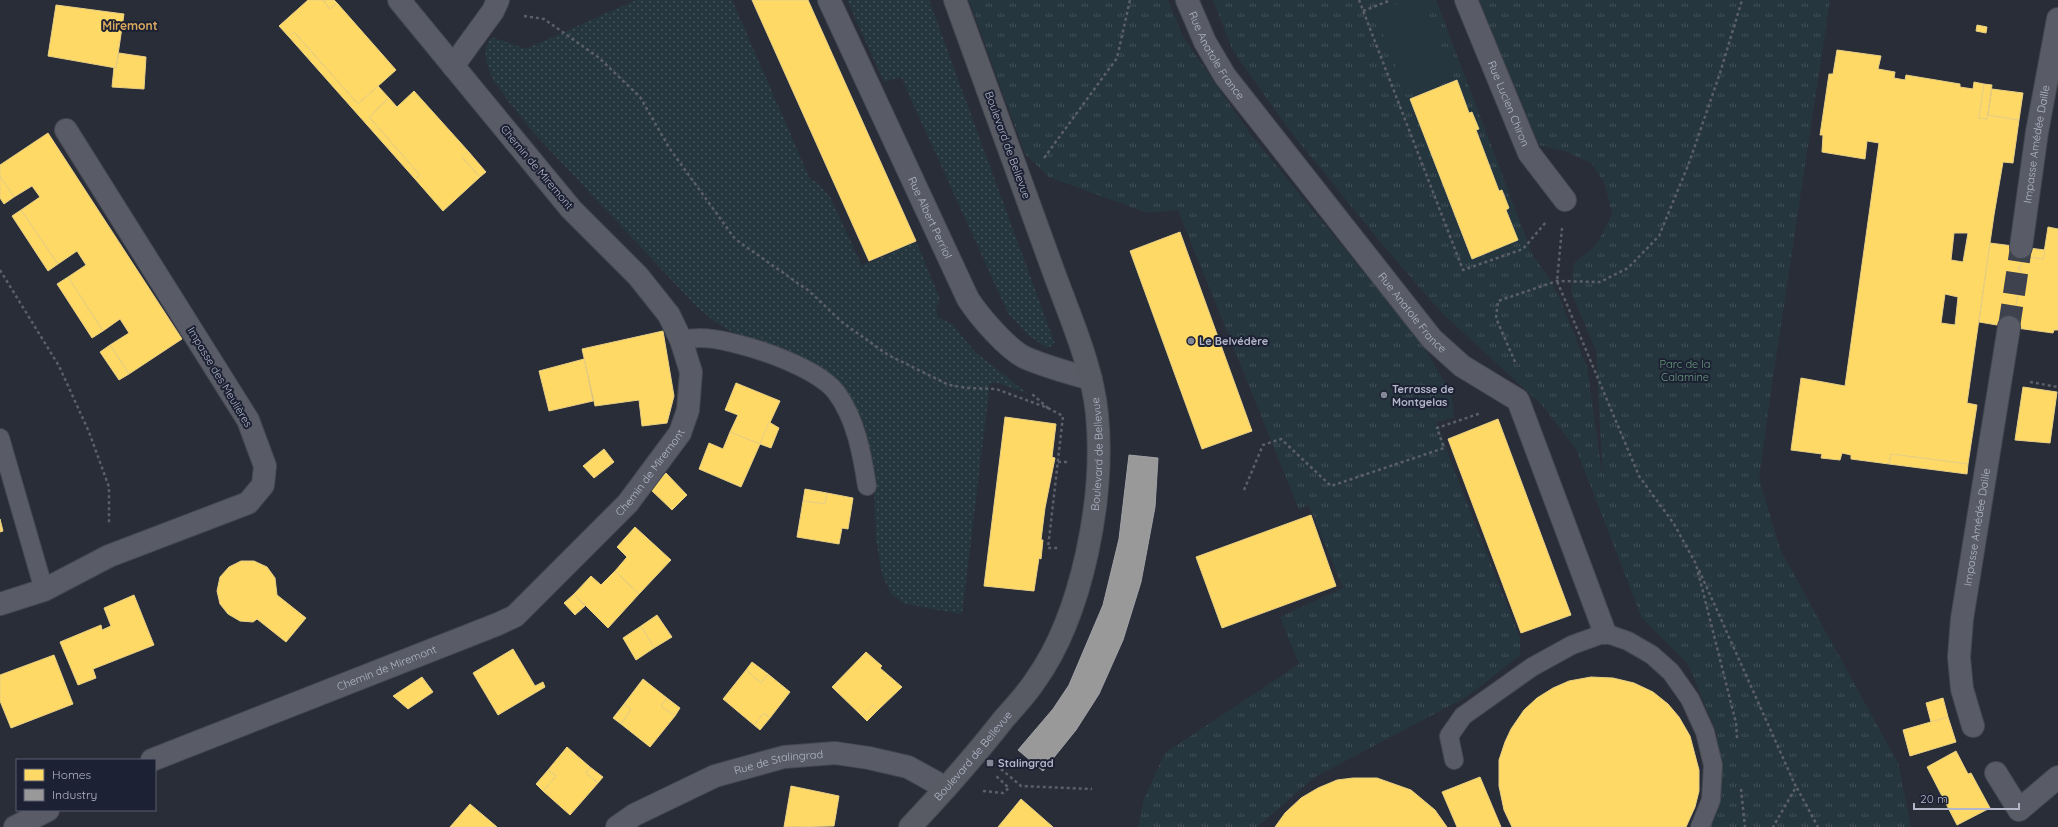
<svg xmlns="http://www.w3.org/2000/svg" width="2058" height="827" viewBox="0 0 2058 827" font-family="Quicksand,sans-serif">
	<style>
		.grass { fill: url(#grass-dots) }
		.park { fill: url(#park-tufts) }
		.garden { fill: #26363e }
		.homes { fill: #ffd966; stroke: #e8cf84; fill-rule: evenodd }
		.industry { fill: #999; stroke: #a1a2a7 }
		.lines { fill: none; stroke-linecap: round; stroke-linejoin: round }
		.minor-tunnel { stroke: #3e424e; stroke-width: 22; stroke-dasharray: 22 11; stroke-linecap: butt }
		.service-casing { stroke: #454851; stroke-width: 20 }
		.minor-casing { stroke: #454851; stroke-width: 24 }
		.secondary-casing { stroke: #454851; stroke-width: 24 }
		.path { stroke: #5b5f68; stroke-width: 2.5; stroke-dasharray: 3 3; stroke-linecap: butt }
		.service { stroke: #595c66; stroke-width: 18 }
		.minor { stroke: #595c66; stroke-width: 22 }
		.secondary { stroke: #585a64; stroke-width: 22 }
		.poi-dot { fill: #838796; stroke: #1c2133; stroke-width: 1.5 }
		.labels { text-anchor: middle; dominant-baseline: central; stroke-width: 4; stroke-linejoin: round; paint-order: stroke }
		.street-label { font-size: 11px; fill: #b3b7c9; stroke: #1c2133 }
		.poi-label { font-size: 11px; font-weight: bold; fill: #b3b7c9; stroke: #1c2133; text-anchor: start }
		.park-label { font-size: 11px; fill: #699b7d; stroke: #1c2133 }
		.neighbourhood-label { font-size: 12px; font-weight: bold; fill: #d8a95f; stroke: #1c2133 }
	</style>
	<defs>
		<pattern id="grass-dots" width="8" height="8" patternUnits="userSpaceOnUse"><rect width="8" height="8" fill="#26363e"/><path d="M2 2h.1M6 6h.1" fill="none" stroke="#435159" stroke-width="1.8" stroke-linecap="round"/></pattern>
		<pattern id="park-tufts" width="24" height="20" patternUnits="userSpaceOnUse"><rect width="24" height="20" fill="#26363e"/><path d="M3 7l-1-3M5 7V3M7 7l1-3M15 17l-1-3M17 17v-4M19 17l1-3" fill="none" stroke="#435159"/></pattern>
	</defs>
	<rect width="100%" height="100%" fill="#292d38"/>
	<!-- grass -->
	<g class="grass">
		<path d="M636,0H732L810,179L818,183L830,197L862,266L916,241L940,299L936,309L938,317L952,324L975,352L1028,394L998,383H990L962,614L905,604L891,594L882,574L876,539L873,473L839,383C806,351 760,347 721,326C713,321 705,313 697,307L533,132L509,102L493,80L487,64L485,50L491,37L526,49Z"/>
		<polygon points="847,0 929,0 1055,344 1047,348 1027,334 1008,313 901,77 884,82"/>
	</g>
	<!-- park -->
	<g class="park">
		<polygon points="969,0 1168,0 1183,37 1252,136 1421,342 1451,393 1454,417 1437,422 1450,459 1520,638 1520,655 1468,696 1315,777 1257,827 1138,827 1144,799 1165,753 1299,664 1280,617 1343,588 1309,505 1299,510 1178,210 1147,213 1049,177 1025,154"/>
		<polygon points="1213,0 1436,0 1533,256 1545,272 1558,294 1587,367 1603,480 1596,350 1571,292 1574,263 1597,244 1612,214 1605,184 1591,163 1567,152 1539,145 1479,0 1830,0 1771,391 1759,479 1780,549 1898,763 1911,827 1704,827 1717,808 1717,734 1688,664 1642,618 1576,449 1543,406 1442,313 1382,244 1291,132 1233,51"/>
	</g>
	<!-- garden -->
	<polygon class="garden" points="1407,0 1423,0 1453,77 1407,95 1375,12"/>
	<!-- homes -->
	<g class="homes">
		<polygon points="308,0 323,0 330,9 337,3 396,70 358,104 294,32 289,37 279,26"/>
		<polygon points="323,0 334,0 337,3 330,9"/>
		<polygon points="752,0 808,0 916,241 869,261"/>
		<polygon points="56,5 124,14 116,68 48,56"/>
		<polygon points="1977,25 1987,27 1986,33 1976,31"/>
		<polygon points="294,32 358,104 378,86 389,98 369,117 420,175 415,179 289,37"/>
		<path d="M1837,50L1881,56L1878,69L1895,72L1894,78L1905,80L1906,75L1960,84V87L1973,89L1974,82L1984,84L1979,118L1987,119L1988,115L2019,120L2013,163L2003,162L1994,215L1967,403L1977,405L1968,464L1891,454L1889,464L1851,459V455L1842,453L1840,460L1821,458L1822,454L1791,450L1801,378L1845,386L1879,143L1867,141L1865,159L1822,152L1823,135H1820L1829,74H1833ZM1954,233H1968L1963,262L1951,260ZM1945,294L1958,297L1955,325L1941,323Z"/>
		<polygon points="119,53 146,57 144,89 112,87 114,67 116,68"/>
		<polygon points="1457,80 1469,113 1472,112 1479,129 1476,130 1499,191 1502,190 1509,208 1506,210 1518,240 1472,259 1410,99"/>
		<polygon points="1984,84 1992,85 1987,119 1979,118"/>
		<polygon points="1992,89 2023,93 2019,120 1988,115"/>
		<polygon points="414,91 468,151 462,157 480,177 443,211 415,179 420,175 369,117 389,98 397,107"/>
		<polygon points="48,133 182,339 129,374 110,345 129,333 120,319 103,331 68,277 86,265 77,251 58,264 21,210 40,197 32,186 14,197 0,176 0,165"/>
		<polygon points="468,151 486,172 480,177 462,157"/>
		<polygon points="0,176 14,197 4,204 0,198"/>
		<polygon points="21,210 58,264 48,271 12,216"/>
		<polygon points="2048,227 2058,229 2058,330 2054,330 2053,333 2009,327 2013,323 2014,313 2012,312 2012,310 2015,310 2018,293 2015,292 2015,289 2018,289 2019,285 2016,284 2019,281 2021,269 2018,269 2019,266 2021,266 2023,256 2043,259"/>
		<polygon points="1180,232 1252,431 1202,449 1130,251"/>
		<polygon points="1990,243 2021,247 2023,256 2021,266 2019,266 2018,269 2021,269 2019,281 2016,284 2019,285 2018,289 2015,289 2015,292 2018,293 2015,310 2012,310 2012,312 2014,313 2013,323 2009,327 1979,322"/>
		<polygon points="2021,247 2045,250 2043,259 2023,256"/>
		<polygon points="68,277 103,331 92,338 57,284"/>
		<polygon points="663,331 674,396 667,423 642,426 639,400 595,406 582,349"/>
		<polygon points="110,345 129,374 119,380 100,352"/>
		<polygon points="584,359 593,401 549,411 539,371"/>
		<polygon points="736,383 780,401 760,444 730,432 738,415 725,410"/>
		<polygon points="2023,387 2057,392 2050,443 2015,440"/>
		<polygon points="1005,417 1056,424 1052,457 1055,458 1045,508 1041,540 1043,540 1041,559 1039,558 1034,591 984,586"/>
		<polygon points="1498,419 1571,615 1521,633 1448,439"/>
		<polygon points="769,422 779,428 771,448 760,444"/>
		<polygon points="730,432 760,444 741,487 699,469 709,443 723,449"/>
		<polygon points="604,449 614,462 594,478 583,466"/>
		<polygon points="1891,454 1968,464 1967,474 1889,464"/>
		<polygon points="666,473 687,495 672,510 650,489"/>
		<polygon points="805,489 827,493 825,504 803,501"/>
		<polygon points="827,493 853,498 848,529 842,528 839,544 797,537 803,501 825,504"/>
		<polygon points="1311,515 1336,586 1222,628 1196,557"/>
		<polygon points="0,519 3,531 0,532"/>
		<polygon points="635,527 671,560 639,594 615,571 627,557 617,547"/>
		<polygon points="241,561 254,561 267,567 275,578 277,595 306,618 286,642 257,619 253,622 240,621 228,614 220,604 217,591 220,577 229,567"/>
		<polygon points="615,571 639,594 608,628 574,594 591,576 601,585"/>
		<polygon points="574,594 585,606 575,615 564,603"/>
		<polygon points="134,595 154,645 93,669 96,678 78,685 60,642 101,625 102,630 111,626 104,608"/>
		<polygon points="657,615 672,637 654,648 641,626"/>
		<polygon points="641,626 654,648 636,660 623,638"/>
		<polygon points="513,649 535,686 543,682 545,687 498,715 473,673"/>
		<polygon points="866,652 882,666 880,668 902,687 878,710 873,705 862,716 832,687"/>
		<polygon points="54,655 73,704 11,728 0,701 0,675"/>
		<polygon points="752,662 768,674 761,683 746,670"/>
		<polygon points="746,670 761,683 768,674 790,692 770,718 764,713 754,725 723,699"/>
		<polygon points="422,677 433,692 408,709 393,696"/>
		<polygon points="1591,677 1613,678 1634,683 1653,692 1668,704 1679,717 1690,736 1699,770 1699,791 1695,807 1686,827 1512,827 1504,810 1499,786 1499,760 1505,742 1511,729 1524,710 1537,698 1553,688 1569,681"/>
		<polygon points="643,679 667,698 661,706 675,716 650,747 621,724 631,709 624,704"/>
		<polygon points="667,698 680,708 675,716 661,706"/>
		<polygon points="1943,698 1948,717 1931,722 1926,703"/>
		<polygon points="624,704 631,709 621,724 613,718"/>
		<polygon points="873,705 878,710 867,721 862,716"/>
		<polygon points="764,713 770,718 760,730 754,725"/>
		<polygon points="1948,717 1956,742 1910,756 1903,730"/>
		<polygon points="567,747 590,767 586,773 598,783 570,815 543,791 556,776 548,770"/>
		<polygon points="1956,751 1968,774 1971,773 1990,808 1957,825 1927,767"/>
		<polygon points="590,767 603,777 598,783 586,773"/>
		<polygon points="548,770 556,776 543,791 536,784"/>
		<polygon points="1480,777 1501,827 1457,827 1442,792"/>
		<polygon points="1353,778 1377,778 1411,790 1435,810 1447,827 1275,827 1285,813 1301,798 1318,788 1337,780"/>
		<polygon points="791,786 839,796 834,826 784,827"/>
		<polygon points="1021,799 1053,827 998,827"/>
		<polygon points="470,804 497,827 450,827"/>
	</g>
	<!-- industry -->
	<polygon class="industry" points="1129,455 1158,458 1155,507 1141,582 1123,640 1099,694 1076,730 1043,771 1018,750 1053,709 1069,685 1103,605 1119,539"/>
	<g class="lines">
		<!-- minor-tunnel -->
		<polyline class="minor-tunnel" points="2009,327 2021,247"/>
		<!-- service casing -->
		<g class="service-casing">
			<g id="service">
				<path d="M681,340C687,339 694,338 700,338C733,338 815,365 836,392C856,419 862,454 867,486"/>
				<polyline points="0,438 44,590"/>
				<polyline points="1454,760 1449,736 1463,716 1532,667 1572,645 1605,633 1628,641 1652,655 1671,672 1690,699 1705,732 1713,765 1711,800 1700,827"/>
			</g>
		</g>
		<!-- minor casing -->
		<g class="minor-casing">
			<g id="minor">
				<path id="s1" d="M829,0L968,299C979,316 1008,350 1026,358C1047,367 1069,373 1091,379"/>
				<path id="s2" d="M1187,0L1205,42L1225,76L1432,339L1462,366L1518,400L1605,633"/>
				<path id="s3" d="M1466,0L1529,153L1565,200"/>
				<polyline points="453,66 493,11 498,0"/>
				<path id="s4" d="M2021,247L2037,132L2058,19"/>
				<polyline points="0,604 44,590 109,556 248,503 263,485 265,466 248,420 66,130"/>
				<path id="s5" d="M1973,726L1962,689L1959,657L1962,619L2009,327"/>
				<path id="s6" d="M152,760L498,624L515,616L628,503L680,433L688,410L691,372L681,340L669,315L638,276L571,209L399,0"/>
				<polyline points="1996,773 2019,810 2058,777"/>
				<polyline points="15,827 48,810"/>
				<path id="s7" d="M617,827L634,815L715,776L784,757L835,753L869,758L908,767L946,788"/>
			</g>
		</g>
		<!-- secondary casing -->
		<g class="secondary-casing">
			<g id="secondary">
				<path id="s8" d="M910,827C943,792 974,757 1003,720C1014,707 1026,695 1035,681C1083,614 1105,496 1097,414C1092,365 1070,317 1053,270C1021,180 988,90 955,0"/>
			</g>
		</g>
		<!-- path -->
		<g class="path">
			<polyline points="1359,0 1463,270 1523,249 1546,222"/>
			<polyline points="1363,11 1391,0"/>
			<polyline points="524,16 544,19 598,57 640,97 670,149 735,239 809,291 842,322 888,355 949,385 968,388 996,389 1048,408 1032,394"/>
			<polyline points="1044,158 1117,58 1130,0"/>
			<polyline points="1562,228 1557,281 1639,476 1674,524 1696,564 1736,723 1737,738"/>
			<polyline points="0,270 59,366 89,432 109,487 109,525"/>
			<polyline points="1515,362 1496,318 1498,301 1557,281 1600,282 1628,268 1659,236 1689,163 1720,73 1742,0"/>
			<polyline points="2030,382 2058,387"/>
			<polyline points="1048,408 1063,416 1048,548 1058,548"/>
			<polyline points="1058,462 1069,462"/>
			<polyline points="1244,490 1263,445 1281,439 1331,486 1444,448 1437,428 1481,413"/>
			<polyline points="1699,570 1796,787 1773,827"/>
			<polyline points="1001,769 1021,786 1092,789"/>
			<polyline points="1797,788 1818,827"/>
			<polyline points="1741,789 1745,827"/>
			<polyline points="983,791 1003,793 1009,788 995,775"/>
		</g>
		<!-- service -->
		<use href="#service" class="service"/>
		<!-- minor -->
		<use href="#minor" class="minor"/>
		<!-- secondary -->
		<use href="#secondary" class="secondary"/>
	</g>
	<!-- markers -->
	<g class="poi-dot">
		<circle cx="1191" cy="341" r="4"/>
		<circle cx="1384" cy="395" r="4"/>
		<rect x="986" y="759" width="8" height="8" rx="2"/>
	</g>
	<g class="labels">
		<!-- street labels -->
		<g class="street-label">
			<text stroke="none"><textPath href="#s2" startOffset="63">Rue Anatole France</textPath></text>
			<text stroke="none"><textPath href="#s3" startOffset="112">Rue Lucien Chiron</textPath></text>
			<text stroke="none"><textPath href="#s4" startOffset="104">Impasse Amédée Daille</textPath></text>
			<text transform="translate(1008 145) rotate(70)">Boulevard de Bellevue</text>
			<text transform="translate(537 167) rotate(50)">Chemin de Miremont</text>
			<text stroke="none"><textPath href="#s1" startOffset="240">Rue Albert Perriol</textPath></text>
			<text stroke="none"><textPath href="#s2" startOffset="387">Rue Anatole France</textPath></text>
			<text transform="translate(220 377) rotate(59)">Impasse des Meulières</text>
			<text stroke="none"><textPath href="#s8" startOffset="431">Boulevard de Bellevue</textPath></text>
			<text stroke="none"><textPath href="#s6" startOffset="588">Chemin de Miremont</textPath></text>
			<text stroke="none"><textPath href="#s5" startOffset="202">Impasse Amédée Daille</textPath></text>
			<text stroke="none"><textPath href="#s6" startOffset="252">Chemin de Miremont</textPath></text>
			<text stroke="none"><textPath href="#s8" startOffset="95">Boulevard de Bellevue</textPath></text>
			<text stroke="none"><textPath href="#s7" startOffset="176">Rue de Stalingrad</textPath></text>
		</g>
		<!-- poi labels -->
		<g class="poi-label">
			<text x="1199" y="341">Le Belvédère</text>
			<text x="1392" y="389">Terrasse de<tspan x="1392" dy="13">Montgelas</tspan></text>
			<text x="998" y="763">Stalingrad</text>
		</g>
		<!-- park labels -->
		<g class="park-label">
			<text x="1685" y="364">Parc de la<tspan x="1685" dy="13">Calamine</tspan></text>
		</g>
		<!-- neighbourhood labels -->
		<g class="neighbourhood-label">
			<text x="130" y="25">Miremont</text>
		</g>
	</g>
	<!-- legend -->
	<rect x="16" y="759" width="140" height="52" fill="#1c2133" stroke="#585d6f"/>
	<rect x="24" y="769" width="20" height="12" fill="#ffd966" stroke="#585d6f"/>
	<text x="52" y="779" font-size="12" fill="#b3b7c9">Homes</text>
	<rect x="24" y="789" width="20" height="12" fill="#999999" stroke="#585d6f"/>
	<text x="52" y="799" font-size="12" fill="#b3b7c9">Industry</text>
	<!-- scale -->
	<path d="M1914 803v6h105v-6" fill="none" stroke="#b3b7c9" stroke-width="2"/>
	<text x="1920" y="803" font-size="12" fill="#b3b7c9" stroke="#1c2133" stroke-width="3" paint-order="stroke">20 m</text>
</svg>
